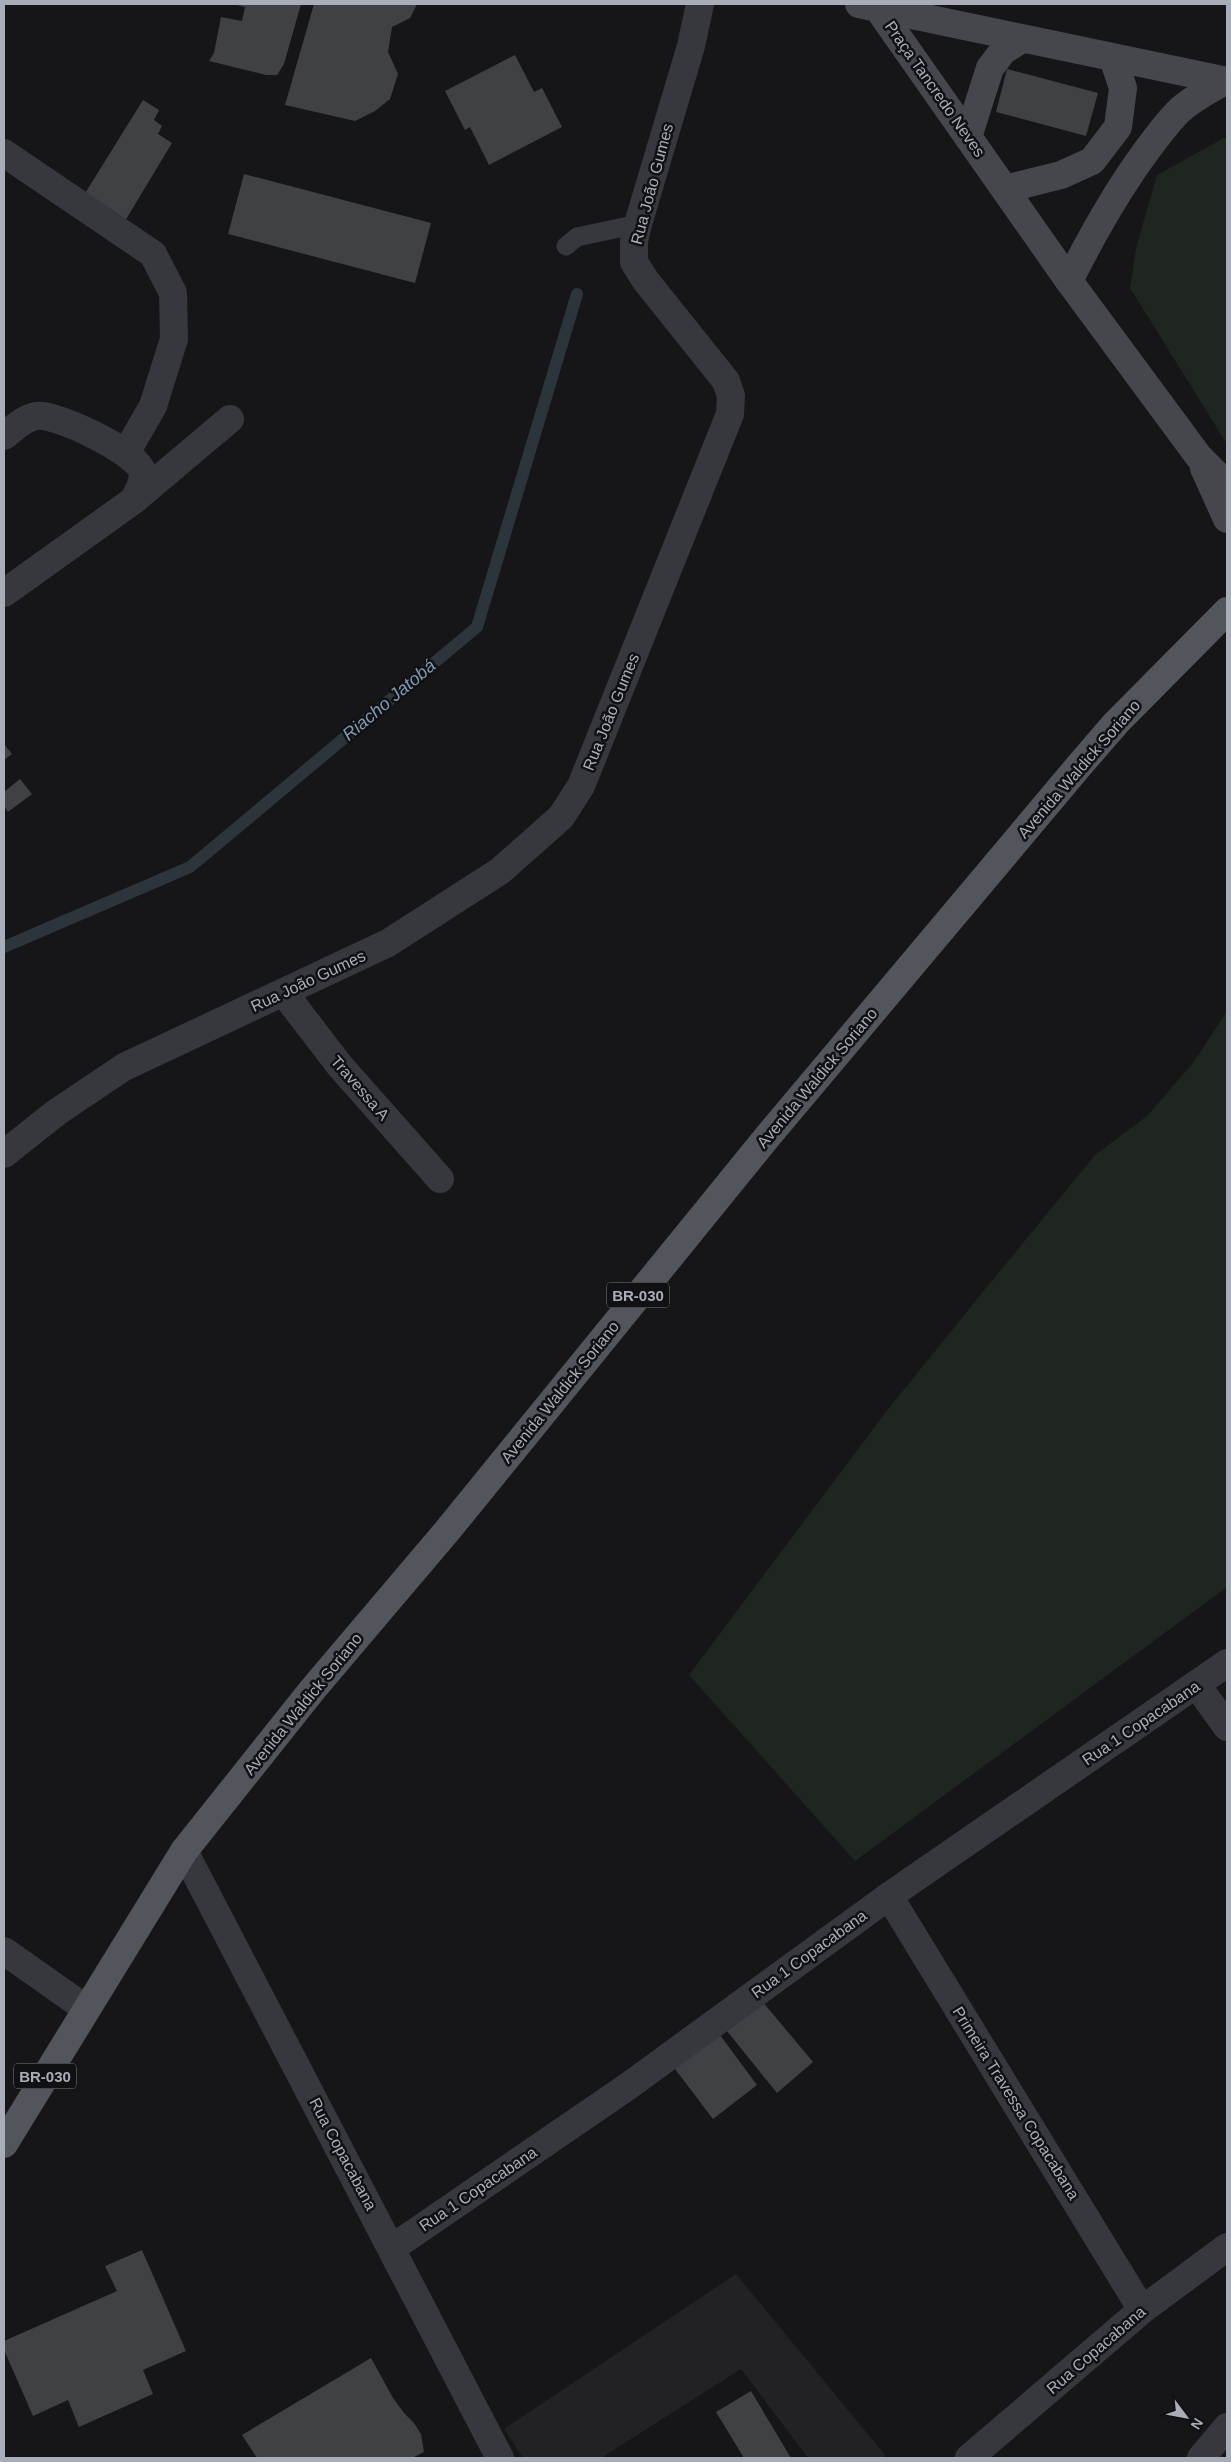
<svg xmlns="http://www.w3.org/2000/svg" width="1231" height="2462" viewBox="0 0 1231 2462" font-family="Helvetica,sans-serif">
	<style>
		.built { fill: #222225 }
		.green { fill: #1e261f }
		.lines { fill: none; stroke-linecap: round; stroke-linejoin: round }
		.stream { stroke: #2c353c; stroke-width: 12 }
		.building { fill: #404145 }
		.lane { stroke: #37383d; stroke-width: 19 }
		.street { stroke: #37383d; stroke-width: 28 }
		.secondary { stroke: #45474d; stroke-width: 28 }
		.primary { stroke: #53555c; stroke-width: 28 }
		.labels { text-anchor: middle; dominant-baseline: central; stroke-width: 5; stroke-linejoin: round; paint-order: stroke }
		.shield { fill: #111113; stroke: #7b7e86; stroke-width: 1 }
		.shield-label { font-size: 15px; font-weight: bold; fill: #a8adb8 }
		.street-label { font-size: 16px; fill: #a8adb8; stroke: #111113 }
		.water-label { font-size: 18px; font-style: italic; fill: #7f9bb3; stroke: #111113 }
	</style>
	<rect width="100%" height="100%" fill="#161618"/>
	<!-- built -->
	<polygon class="built" points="736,2274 885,2455 882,2458 808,2458 741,2369 601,2458 523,2458 504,2429"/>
	<!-- green -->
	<g class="green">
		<polygon points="1224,138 1227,138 1227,444 1130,288 1136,248 1157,175"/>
		<polygon points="1227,1011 1227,1587 855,1861 689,1675 885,1413 986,1288 1095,1155 1147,1116 1193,1063"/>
	</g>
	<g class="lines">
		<!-- stream -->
		<polyline class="stream" points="4,947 190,867 477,627 577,294"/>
	</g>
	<!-- building -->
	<g class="building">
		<polygon points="233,4 301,4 284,64 277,75 266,75 209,61 214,53 221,17 242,21 245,7"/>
		<polygon points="314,4 417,4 410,18 392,27 388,52 398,74 390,99 375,111 355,121 285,105"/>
		<polygon points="515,55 534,92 542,88 562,127 489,165 470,127 465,130 445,91"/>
		<polygon points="1007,69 1098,93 1086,136 996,112"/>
		<polygon points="143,100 159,110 154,120 162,126 158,134 172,143 125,221 84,195"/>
		<polygon points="244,174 431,223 415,283 228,234"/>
		<polygon points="4,744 12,754 4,760"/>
		<polygon points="20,779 32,794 8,812 4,806 4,792"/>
		<polygon points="762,2001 813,2062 777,2093 727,2031"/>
		<polygon points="717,2031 757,2085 713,2119 672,2065"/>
		<polygon points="142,2250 186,2351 143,2370 153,2394 79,2427 68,2400 33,2416 4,2350 4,2341 117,2291 105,2266"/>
		<polygon points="371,2358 393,2398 404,2413 414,2423 421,2434 424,2452 412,2458 257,2458 242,2435"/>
		<polygon points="751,2391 791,2458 744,2458 716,2412"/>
	</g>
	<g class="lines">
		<!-- lane -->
		<polyline class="lane" points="566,246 577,237 638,224"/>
		<!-- street -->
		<g class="street">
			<polyline points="4,153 153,254 173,293 174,339 153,406 126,453"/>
			<path d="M4,436C13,429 24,418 36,416C56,413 135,451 142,471C145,481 138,491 134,500"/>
			<polyline points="4,593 134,500 230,419"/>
			<polyline points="284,993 340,1066 440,1179"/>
			<polyline points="4,1154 57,1112 124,1067 388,943 500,871 561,817 581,786 730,414 731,396 726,381 646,281 634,262 634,241 638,224 691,46 700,4"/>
			<polyline points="1197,1685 1227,1727"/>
			<polyline points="184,1851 500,2458"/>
			<polyline points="889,1896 1142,2310"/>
			<polyline points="4,1951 85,2008"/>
			<polyline points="392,2248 627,2087 889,1896 1227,1663"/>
			<polyline points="969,2458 1142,2310 1227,2247"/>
			<polyline points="1201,2458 1227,2427"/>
		</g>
		<!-- secondary -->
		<g class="secondary">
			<polyline points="859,4 1227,81"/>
			<polyline points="879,10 1069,281 1199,457 1227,485"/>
			<polyline points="968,137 990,68 1003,51 1022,39"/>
			<polyline points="1005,189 1061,175 1092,161 1118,127 1123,88 1113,58"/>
			<path d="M1069,281C1092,235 1116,192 1147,150C1157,137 1168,121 1181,109C1194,98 1210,89 1225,81"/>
			<polyline points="1204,468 1227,519"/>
		</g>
		<!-- primary -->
		<polyline class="primary" points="4,2144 184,1851 313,1689 447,1531 768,1136 1078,767 1116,723 1227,611"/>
	</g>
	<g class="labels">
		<!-- shield labels -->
		<g class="shield">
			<rect x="607" y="1282.5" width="62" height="25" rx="4"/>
			<rect x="14" y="2063.5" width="62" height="25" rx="4"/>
		</g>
		<g class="shield-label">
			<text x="638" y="1295">BR-030</text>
			<text x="45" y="2076">BR-030</text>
		</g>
		<!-- street labels -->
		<g class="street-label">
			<text transform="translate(935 89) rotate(55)">Praça Tancredo Neves</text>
			<text transform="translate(652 184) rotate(-75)">Rua João Gumes</text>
			<text transform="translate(611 712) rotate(-68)">Rua João Gumes</text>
			<text transform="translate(1079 769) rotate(-49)">Avenida Waldick Soriano</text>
			<text transform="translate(308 981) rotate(-25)">Rua João Gumes</text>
			<text transform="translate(817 1078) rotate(-50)">Avenida Waldick Soriano</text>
			<text transform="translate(360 1088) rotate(49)">Travessa A</text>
			<text transform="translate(560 1392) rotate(-51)">Avenida Waldick Soriano</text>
			<text transform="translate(303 1704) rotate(-51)">Avenida Waldick Soriano</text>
			<text transform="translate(1141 1723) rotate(-34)">Rua 1 Copacabana</text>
			<text transform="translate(809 1954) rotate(-36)">Rua 1 Copacabana</text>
			<text transform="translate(1016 2103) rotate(58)">Primeira Travessa Copacabana</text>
			<text transform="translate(343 2154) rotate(62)">Rua Copacabana</text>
			<text transform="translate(478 2189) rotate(-34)">Rua 1 Copacabana</text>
			<text transform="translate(1096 2350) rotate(-41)">Rua Copacabana</text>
		</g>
		<!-- water labels -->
		<g class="water-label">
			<text transform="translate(389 700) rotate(-40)">Riacho Jatobá</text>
		</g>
	</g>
	<!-- border -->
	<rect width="1231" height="2462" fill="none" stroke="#a8adb8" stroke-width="10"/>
	<!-- north arrow -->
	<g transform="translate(1186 2417) rotate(122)" stroke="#111113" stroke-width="4" paint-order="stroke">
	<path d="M0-4L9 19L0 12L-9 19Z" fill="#a8adb8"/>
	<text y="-8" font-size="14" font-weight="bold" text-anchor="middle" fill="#a8adb8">N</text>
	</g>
</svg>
